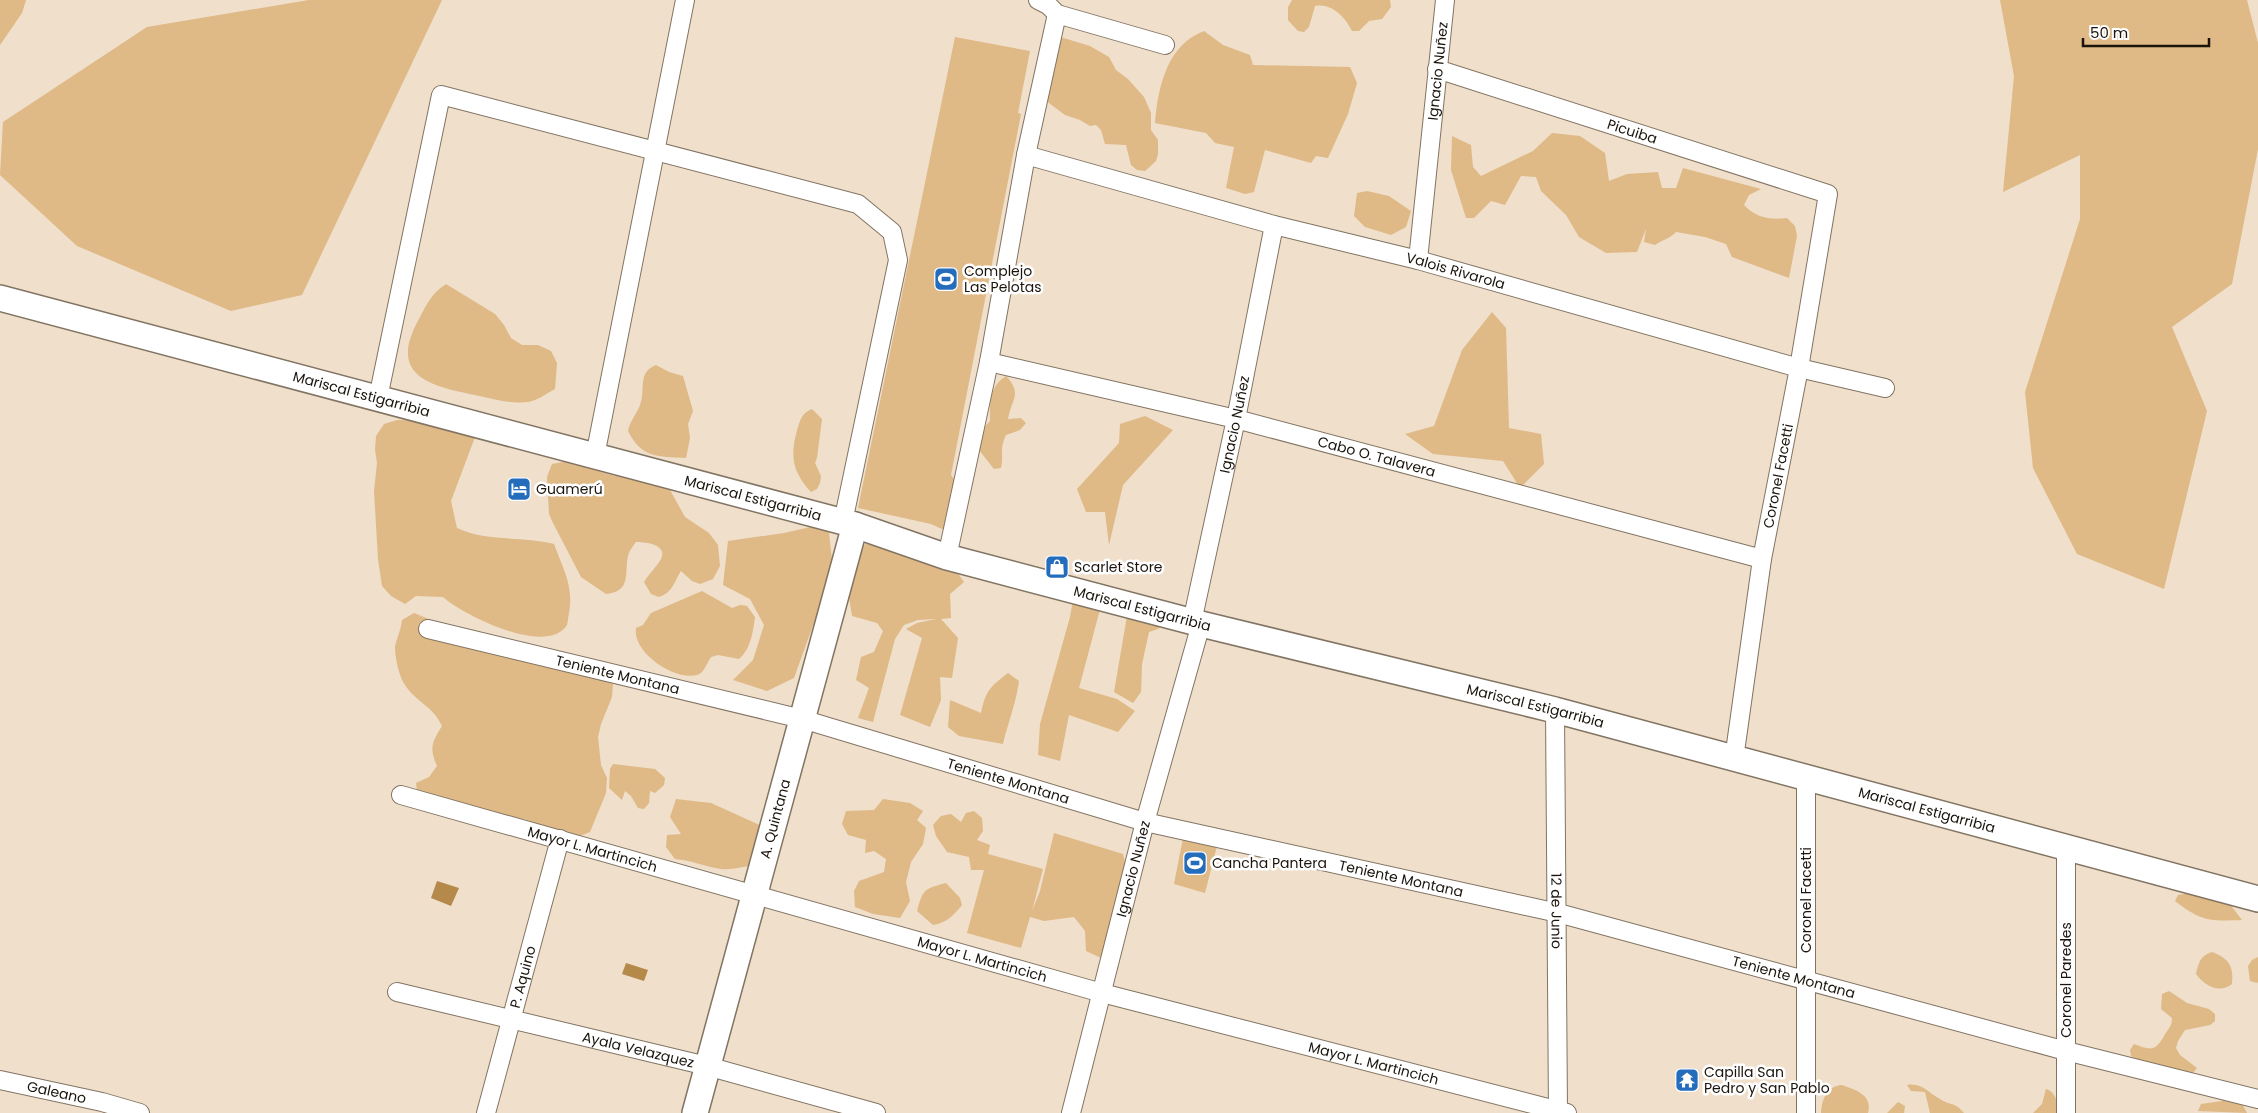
<svg xmlns="http://www.w3.org/2000/svg" width="2258" height="1113" viewBox="0 0 2258 1113" font-family="Poppins,sans-serif">
	<style>
		.green { fill: #dfb986 }
		.water { fill: #b5894a }
		.lines { fill: none; stroke-linecap: round; stroke-linejoin: round }
		.street-casing { stroke: #827462; stroke-width: 20 }
		.secondary-casing { stroke: #827462; stroke-width: 28 }
		.street { stroke: #fff; stroke-width: 18 }
		.secondary { stroke: #fff; stroke-width: 25 }
		.labels { text-anchor: middle; dominant-baseline: central; stroke-width: 5; stroke-linejoin: round; paint-order: stroke }
		.street-label { font-size: 14px; fill: #1a140d; stroke: #fff }
		.poi-label { font-size: 14px; fill: #1a140d; stroke: #fff; text-anchor: start }
	</style>
	<rect width="100%" height="100%" fill="#efdfcb"/>
	<!-- green -->
	<g class="green">
		<polygon points="0,0 26,0 22,13 0,45"/>
		<polygon points="309,0 442,0 302,295 231,311 77,246 0,175 3,122 147,27"/>
		<path d="M1292,0H1390L1391,7L1382,19L1369,21L1359,31H1352C1345,17 1332,3 1315,6L1309,27L1304,32L1298,31L1288,20V7Z"/>
		<polygon points="2000,0 2247,0 2258,43 2258,149 2232,284 2172,327 2207,411 2164,589 2077,554 2033,468 2025,392 2080,219 2080,155 2003,192 2014,76"/>
		<path d="M1204,31L1223,45L1250,55L1253,65L1350,67L1357,83L1348,114L1328,158L1316,156L1311,163L1265,150L1254,192L1245,194L1226,188L1234,147L1215,143L1206,133L1155,123C1158,87 1167,45 1204,31Z"/>
		<polygon points="1057,36 1090,46 1109,57 1116,70 1128,79 1144,97 1151,113 1151,130 1158,140 1158,154 1156,161 1145,171 1137,170 1131,165 1126,145 1105,144 1101,130 1096,125 1090,126 1080,120 1065,115 1041,97 1040,47"/>
		<polygon points="955,37 1030,51 1018,113 1021,114 951,475 960,487 949,528 942,529 931,524 858,508"/>
		<path d="M1552,133L1580,136L1605,153L1609,181L1627,174L1658,172L1662,188H1676L1683,168L1761,189L1749,195L1744,205C1756,218 1770,220 1787,218L1795,226L1797,236L1789,278L1732,257L1726,244L1705,237L1676,232C1671,238 1662,240 1655,245L1644,242L1646,229L1637,252L1606,253L1579,237L1566,215L1541,191L1536,177L1521,176L1505,205L1491,201L1474,218H1466L1451,170L1452,136L1471,145L1473,167L1481,176L1533,151Z"/>
		<polygon points="1367,191 1389,196 1411,211 1406,227 1391,235 1365,227 1354,216 1357,193"/>
		<path d="M446,284L495,314L504,325L511,338L522,345H538L551,351L557,363L555,389C547,393 537,401 528,402C509,404 493,399 475,395C430,386 387,376 419,319C427,304 431,294 446,284Z"/>
		<polygon points="1492,312 1506,328 1509,428 1541,434 1544,464 1520,488 1503,461 1433,454 1405,434 1434,426 1462,350"/>
		<path d="M656,365L669,372L683,376L693,411L688,424L690,438L686,458C658,456 642,459 628,431C630,420 638,413 641,402C645,387 638,372 656,365Z"/>
		<path d="M1006,376C1023,394 1011,400 1008,419L1021,418L1026,423L1020,430L1006,435C999,449 1004,455 1001,468L994,469L979,450L976,436L990,421C990,403 989,387 1006,376Z"/>
		<path d="M812,409L822,419L817,458L815,463L821,476L820,483L817,489L811,492C791,470 790,454 798,427C801,417 803,413 812,409Z"/>
		<polygon points="1145,416 1173,430 1123,485 1109,545 1105,512 1086,512 1077,489 1119,443 1120,424"/>
		<path d="M397,420L456,421L469,424L475,437L451,501L457,528C486,542 523,536 554,544C563,569 574,586 569,613C568,616 568,622 567,625C547,657 463,615 443,597L416,596L405,604L391,596L382,586L378,559L374,491L377,463L375,450L376,436L384,424Z"/>
		<path d="M574,460L601,472L615,476L645,477L670,490L685,517L709,533L718,545L720,566L713,579L700,584L692,581L681,571C674,582 673,592 659,597L651,594L644,582C648,575 658,565 661,559C668,544 645,542 636,542C633,546 629,551 628,556C624,574 632,591 606,594L581,577L552,521L549,514L547,477L552,464Z"/>
		<polygon points="828,523 833,570 794,678 767,691 733,680 753,660 764,625 750,599 723,585 728,541 784,533"/>
		<polygon points="871,539 954,568 964,582 950,594 951,618 941,619 958,638 952,678 940,677 941,700 930,727 900,715 922,638 906,629 917,623 936,619 918,620 904,625 895,639 873,722 858,718 869,688 856,680 861,657 874,652 883,631 877,623 852,616 847,585 851,558"/>
		<path d="M702,591L732,608L740,605L747,606L755,617C753,631 751,649 739,659L718,655L711,657C707,663 704,673 697,675C674,681 632,652 636,628L643,625L651,613Z"/>
		<polygon points="1074,595 1102,602 1079,688 1117,699 1135,711 1118,732 1069,715 1060,761 1038,755 1040,724 1070,617"/>
		<polygon points="1128,610 1168,620 1158,629 1149,632 1142,664 1141,692 1133,703 1114,692"/>
		<path d="M414,613L441,624L604,672L613,684L612,697L601,724L598,737L601,765L607,778L606,793L590,832L577,837L537,825L525,819L483,814L417,790L416,783L429,777L437,766C429,748 432,742 442,726C433,706 416,702 405,685C399,677 395,657 395,647C396,640 401,630 402,620Z"/>
		<path d="M1008,673L1019,681C1016,703 1008,723 1003,744L959,736L948,727L950,700L981,713C986,690 990,687 1008,673Z"/>
		<polygon points="613,764 655,769 665,778 664,785 655,793 650,791 649,803 644,809 638,808 631,796 625,791 622,800 609,788 610,769"/>
		<path d="M676,799L711,803L766,828L756,864C744,867 733,870 721,869C706,867 691,860 675,859L666,847L667,835L681,834L670,817Z"/>
		<polygon points="883,799 910,803 923,811 917,820 926,828 923,844 911,862 906,882 910,901 900,918 873,914 855,907 854,891 859,881 884,872 886,859 874,851 865,853 866,840 848,835 842,824 846,811 874,810"/>
		<polygon points="974,811 982,818 983,831 977,840 990,845 988,854 1043,869 1032,911 1040,891 1054,833 1123,854 1128,875 1114,944 1101,958 1086,951 1085,931 1074,917 1044,921 1030,917 1021,948 967,933 984,870 971,870 969,857 947,852 936,836 933,825 941,816 951,814 961,822 966,813"/>
		<polygon points="1184,833 1218,842 1205,893 1174,884"/>
		<path d="M946,883L960,898L962,905C953,916 946,923 933,925L917,911C923,889 924,889 946,883Z"/>
		<path d="M2191,893L2237,894L2232,907L2242,920C2210,921 2202,922 2175,901L2178,895Z"/>
		<path d="M2212,952C2229,958 2234,967 2232,984C2219,994 2205,986 2196,974C2199,962 2200,956 2212,952Z"/>
		<polygon points="2258,957 2258,982 2257,983 2250,981 2248,966 2252,960"/>
		<path d="M2169,991L2187,1003L2209,1009L2215,1014V1021L2210,1025L2185,1030L2178,1041L2176,1048L2180,1055L2197,1068L2188,1079L2159,1064L2144,1063L2131,1056L2130,1050L2134,1044C2150,1050 2155,1052 2164,1036C2168,1029 2172,1027 2172,1018L2161,1009L2162,994Z"/>
		<path d="M1842,1085C1856,1090 1873,1095 1868,1113H1821C1822,1099 1827,1086 1842,1085Z"/>
		<path d="M1907,1085C1922,1082 1928,1093 1940,1099C1950,1106 1954,1101 1964,1113H1930L1925,1092L1911,1091Z"/>
		<path d="M2046,1089C2055,1091 2060,1105 2056,1113H2033L2042,1104Z"/>
		<polygon points="2226,1095 2241,1102 2247,1113 2198,1111 2201,1104 2222,1101"/>
		<polygon points="1898,1102 1905,1106 1904,1113 1887,1113"/>
	</g>
	<!-- water -->
	<g class="water">
		<polygon points="437,881 459,888 451,906 431,898"/>
		<polygon points="626,963 648,970 644,981 622,974"/>
	</g>
	<g class="lines">
		<!-- street casing -->
		<g class="street-casing">
			<g id="street">
				<polyline points="1038,0 1048,5 1057,14 1165,45"/>
				<path id="s1" d="M1437,69L1828,194L1799,368L1762,559L1734,759"/>
				<path id="s2" d="M1026,155L1274,225L1418,260L1799,368L1885,388"/>
				<path id="s3" d="M1418,260L1445,0"/>
				<path id="s4" d="M989,362L1236,419L1762,559"/>
				<polyline points="378,398 441,95 858,204 892,232 898,260 843,522"/>
				<polyline points="595,456 685,0"/>
				<polyline points="947,557 989,362 1026,155 1057,14"/>
				<path id="s5" d="M1192,622L1236,419L1274,225"/>
				<path id="s6" d="M428,629L802,719L1145,822L1558,913L2066,1051L2258,1099"/>
				<path id="s7" d="M1555,710L1558,1113"/>
				<polyline points="1806,778 1806,1113"/>
				<path id="s8" d="M401,795L1102,993L1567,1113"/>
				<polyline points="2066,847 2066,1113"/>
				<path id="s9" d="M397,992L707,1066L876,1113"/>
				<path id="s10" d="M0,1080L102,1102L140,1113"/>
				<path id="s11" d="M486,1113L560,839"/>
				<path id="s12" d="M1071,1113L1145,822L1201,624"/>
			</g>
		</g>
		<!-- secondary casing -->
		<g class="secondary-casing">
			<g id="secondary">
				<path id="s13" d="M0,298L855,525L947,557L1201,624L1555,710L2258,899"/>
				<path id="s14" d="M695,1113L855,525"/>
			</g>
		</g>
		<!-- street -->
		<use href="#street" class="street"/>
		<!-- secondary -->
		<use href="#secondary" class="secondary"/>
	</g>
	<!-- icons -->
	<defs>
		<g id="stadium-square" transform="scale(1.25)"><rect x="-9" y="-9" width="18" height="18" rx="4" fill="#246cbc" stroke="#fff"/><path d="M0-5a6.5 5 0 1 0 0 10a6.5 5 0 1 0 0-10ZM-3.5-1.8h7v3.6h-7Z" fill="#fff"/></g>
		<g id="hotel-square" transform="scale(1.25)"><rect x="-9" y="-9" width="18" height="18" rx="4" fill="#246cbc" stroke="#fff"/><path d="M-6-4.5h1.5V1H6V5H4.5V3h-9V5H-6ZM-4 0a1.8 1.8 0 1 1 3.6 0ZM.5 0V-2.5h3Q6-2.5 6 0Z" fill="#fff"/></g>
		<g id="shop-square" transform="scale(1.25)"><rect x="-9" y="-9" width="18" height="18" rx="4" fill="#246cbc" stroke="#fff"/><path d="M-5-2.5h2.3a2.7 3.5 0 0 1 5.4 0H5L5.5 6h-11ZM-1.5-2.5h3a1.5 2.3 0 0 0-3 0Z" fill="#fff"/></g>
		<g id="temple-square" transform="scale(1.25)"><rect x="-9" y="-9" width="18" height="18" rx="4" fill="#246cbc" stroke="#fff"/><path d="M0-6L5-2H3V0L6.5 2.5H4V6H1.5V3h-3V6H-4V2.5H-6.5L-3 0V-2H-5Z" fill="#fff"/></g>
	</defs>
	<g fill-rule="evenodd">
		<use href="#stadium-square" x="946" y="279"/>
		<use href="#hotel-square" x="519" y="489"/>
		<use href="#shop-square" x="1057" y="567"/>
		<use href="#stadium-square" x="1195" y="863"/>
		<use href="#temple-square" x="1687" y="1080"/>
	</g>
	<g class="labels">
		<!-- street labels -->
		<g class="street-label">
			<text stroke="none"><textPath href="#s3" startOffset="190">Ignacio Nuñez</textPath></text>
			<text stroke="none"><textPath href="#s1" startOffset="205">Picuiba</textPath></text>
			<text stroke="none"><textPath href="#s2" startOffset="445">Valois Rivarola</textPath></text>
			<text stroke="none"><textPath href="#s13" startOffset="374">Mariscal Estigarribia</textPath></text>
			<text stroke="none"><textPath href="#s5" startOffset="202">Ignacio Nuñez</textPath></text>
			<text stroke="none"><textPath href="#s4" startOffset="399">Cabo O. Talavera</textPath></text>
			<text transform="translate(1778 476) rotate(-79)">Coronel Facetti</text>
			<text stroke="none"><textPath href="#s13" startOffset="779">Mariscal Estigarribia</textPath></text>
			<text stroke="none"><textPath href="#s13" startOffset="1184">Mariscal Estigarribia</textPath></text>
			<text stroke="none"><textPath href="#s6" startOffset="195">Teniente Montana</textPath></text>
			<text stroke="none"><textPath href="#s13" startOffset="1589">Mariscal Estigarribia</textPath></text>
			<text stroke="none"><textPath href="#s6" startOffset="600">Teniente Montana</textPath></text>
			<text stroke="none"><textPath href="#s13" startOffset="1994">Mariscal Estigarribia</textPath></text>
			<text stroke="none"><textPath href="#s14" startOffset="305">A. Quintana</textPath></text>
			<text stroke="none"><textPath href="#s8" startOffset="199">Mayor L. Martincich</textPath></text>
			<text stroke="none"><textPath href="#s12" startOffset="252">Ignacio Nuñez</textPath></text>
			<text stroke="none"><textPath href="#s6" startOffset="1005">Teniente Montana</textPath></text>
			<text transform="translate(1806 900) rotate(-90)">Coronel Facetti</text>
			<text stroke="none"><textPath href="#s7" startOffset="201">12 de Junio</textPath></text>
			<text stroke="none"><textPath href="#s8" startOffset="604">Mayor L. Martincich</textPath></text>
			<text stroke="none"><textPath href="#s11" startOffset="141">P. Aquino</textPath></text>
			<text stroke="none"><textPath href="#s6" startOffset="1410">Teniente Montana</textPath></text>
			<text transform="translate(2066 980) rotate(-90)">Coronel Paredes</text>
			<text stroke="none"><textPath href="#s9" startOffset="248">Ayala Velazquez</textPath></text>
			<text stroke="none"><textPath href="#s8" startOffset="1009">Mayor L. Martincich</textPath></text>
			<text stroke="none"><textPath href="#s10" startOffset="58">Galeano</textPath></text>
		</g>
		<!-- poi labels -->
		<g class="poi-label">
			<text x="964" y="271">Complejo<tspan x="964" dy="16">Las Pelotas</tspan></text>
			<text x="536" y="489">Guamerú</text>
			<text x="1074" y="567">Scarlet Store</text>
			<text x="1212" y="863">Cancha Pantera</text>
			<text x="1704" y="1072">Capilla San<tspan x="1704" dy="16">Pedro y San Pablo</tspan></text>
		</g>
	</g>
	<!-- scale -->
	<path d="M2083 38v8h126v-8" fill="none" stroke="#1a140d" stroke-width="2.5"/>
	<text x="2090" y="38" font-size="15" fill="#1a140d" stroke="#ffffff" stroke-width="4" paint-order="stroke">50 m</text>
</svg>
